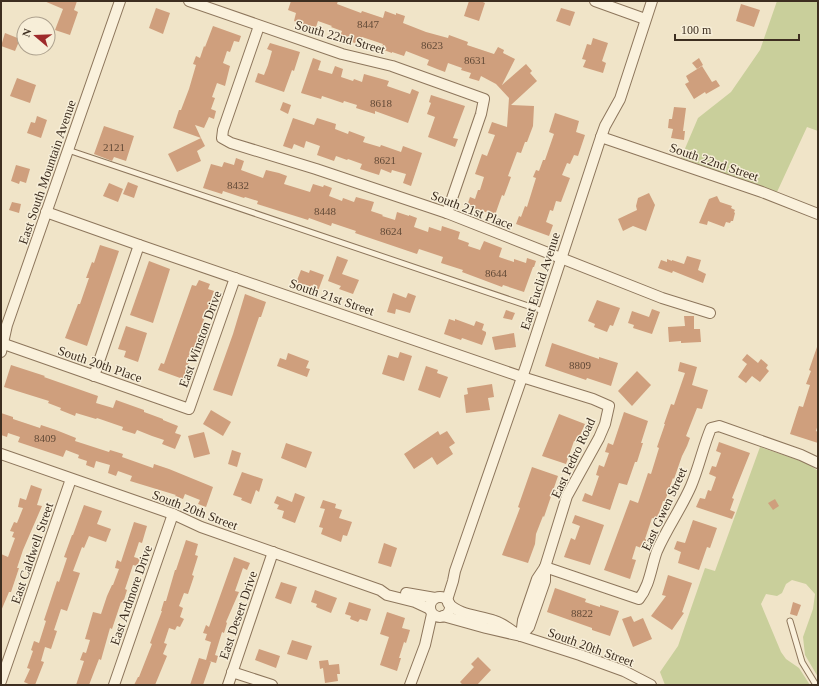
<svg xmlns="http://www.w3.org/2000/svg" width="819" height="686" viewBox="0 0 819 686" font-family="'Times New Roman',serif">
	<style>
		.green { fill: #c9cf9b }
		.building { fill: #cf9f7d }
		.lines { fill: none; stroke-linecap: round; stroke-linejoin: round }
		.lane-casing { stroke: #8d765c; stroke-width: 7 }
		.street-casing { stroke: #8d765c; stroke-width: 12 }
		.lane { stroke: #faf1dc; stroke-width: 5 }
		.street { stroke: #faf1dc; stroke-width: 10 }
		.labels { text-anchor: middle; dominant-baseline: central; stroke-width: 3; stroke-linejoin: round; paint-order: stroke }
		.number-label { font-size: 11px; fill: #624a37 }
		.street-label { font-size: 13px; fill: #3d2e20; stroke: #f7eed8 }
	</style>
	<rect width="100%" height="100%" fill="#f0e4c8"/>
	<!-- green -->
	<g class="green">
		<polygon points="777,1 818,1 818,131 807,127 777,192 681,158 698,118 731,92 760,50"/>
		<polygon points="760,447 807,463 818,471 818,677 805,655 803,637 813,609 815,594 806,584 792,580 786,584 782,593 777,596 766,594 761,604 781,652 786,659 799,668 810,685 665,685 660,672 678,646 705,568 715,571"/>
	</g>
	<!-- building -->
	<g class="building">
		<polygon points="44,1 77,1 74,10 78,12 70,35 55,30 63,9"/>
		<polygon points="291,1 338,1 337,4 361,13 362,11 383,18 385,11 396,15 396,13 405,16 403,23 426,32 448,38 449,35 468,42 467,45 494,54 498,47 504,50 503,53 515,59 502,85 526,64 532,71 530,73 537,81 511,105 534,106 533,126 527,142 525,142 521,153 517,152 508,176 511,177 504,196 502,195 495,215 467,206 470,197 475,199 478,190 480,190 484,177 475,174 482,154 487,156 495,135 488,133 492,122 507,127 509,98 496,84 481,76 479,81 469,78 471,73 461,70 462,68 448,63 445,72 437,69 427,65 429,60 406,51 404,56 392,52 392,53 381,49 383,44 362,37 360,45 352,42 352,40 340,36 342,31 331,27 332,26 318,21 315,30 307,28 308,26 294,21 296,13 288,10"/>
		<polygon points="469,1 481,1 485,3 479,21 464,16"/>
		<polygon points="741,4 760,10 754,27 736,21"/>
		<polygon points="156,8 170,13 163,34 149,28"/>
		<polygon points="561,8 575,12 570,26 556,21"/>
		<polygon points="213,26 241,36 239,42 234,41 230,52 227,51 223,63 230,66 225,86 217,83 212,97 215,98 211,109 216,111 214,119 209,117 204,128 195,125 201,138 173,128 179,110 181,110 189,89 196,65 193,64 196,56 200,58 204,46 205,47"/>
		<polygon points="5,33 20,39 15,51 1,46"/>
		<polygon points="593,38 608,43 602,61 606,63 603,73 583,67 586,60 582,59 587,44 591,45"/>
		<polygon points="270,43 300,52 294,71 292,70 284,92 255,82 258,73 264,75 268,65 272,51 267,49"/>
		<polygon points="313,58 321,61 318,70 332,74 335,66 343,69 341,77 353,81 354,79 362,82 364,74 389,81 387,86 410,94 412,89 419,92 408,123 375,111 375,114 356,108 357,105 344,101 343,103 322,96 321,99 301,93"/>
		<polygon points="699,58 703,65 697,69 692,63"/>
		<polygon points="702,66 712,82 716,80 720,86 706,94 705,92 694,99 685,84 689,82 686,76"/>
		<polygon points="17,78 36,85 30,103 10,96"/>
		<polygon points="431,95 465,106 453,138 458,139 455,147 428,137 435,117 427,114 431,103 429,102"/>
		<polygon points="283,102 291,105 288,114 280,110"/>
		<polygon points="674,107 686,108 683,131 685,131 684,140 671,138 673,129 668,128 669,119 672,119"/>
		<polygon points="555,113 579,121 576,132 585,135 578,156 574,155 570,164 567,163 562,175 570,178 561,202 556,201 553,211 550,210 546,222 553,225 549,236 516,224 519,216 521,217 525,206 527,207 536,178 533,177 536,170 539,171 543,160 545,160 554,134 549,132"/>
		<polygon points="37,116 47,120 41,138 27,133 31,122 35,123"/>
		<polygon points="293,118 314,125 317,118 336,124 335,129 348,134 349,131 365,137 363,142 380,147 381,145 401,152 403,146 422,153 411,186 403,183 406,174 392,170 391,173 381,169 379,175 360,169 362,164 348,159 347,160 336,156 334,161 317,155 320,146 306,141 304,148 294,144 292,149 283,146"/>
		<polygon points="104,126 134,136 126,161 114,157 112,161 94,154"/>
		<polygon points="201,138 205,146 197,151 201,161 177,172 168,154"/>
		<polygon points="236,158 244,161 241,170 263,178 266,170 279,173 287,176 284,184 310,192 313,184 323,187 324,185 332,188 329,196 342,201 343,198 354,202 356,197 374,202 371,211 383,215 382,216 395,220 397,212 409,216 409,215 417,218 414,227 428,232 429,227 441,231 442,226 460,232 458,239 469,243 468,246 480,250 484,241 502,248 499,257 514,262 514,259 526,263 527,258 536,261 534,267 533,267 524,292 503,285 502,287 462,272 463,270 441,263 443,257 419,249 417,254 355,233 356,231 332,223 331,226 309,218 308,220 257,204 258,201 245,197 244,198 223,191 222,194 203,188 211,164 222,167 224,162 234,165"/>
		<polygon points="16,165 30,169 26,183 20,181 19,184 11,181"/>
		<polygon points="128,182 138,186 134,198 123,194"/>
		<polygon points="109,183 123,189 118,202 103,196"/>
		<polygon points="649,193 655,205 646,231 633,226 623,231 618,219 637,210 636,206 638,198"/>
		<polygon points="717,196 720,202 732,206 731,208 735,210 734,212 735,213 733,221 731,221 730,223 726,222 724,227 708,221 707,225 699,223 709,199"/>
		<polygon points="12,202 21,204 19,213 9,210"/>
		<polygon points="100,245 119,251 87,346 65,338 78,304 80,304 89,278 86,278 92,262 94,263"/>
		<polygon points="337,256 348,260 342,274 359,280 353,294 339,289 341,286 328,281"/>
		<polygon points="687,256 701,260 698,270 706,274 703,283 673,271 672,273 658,268 661,260 667,262 667,259 672,261 672,260 684,264"/>
		<polygon points="149,261 170,269 153,323 130,315"/>
		<polygon points="301,270 309,273 310,270 324,275 318,291 296,283"/>
		<polygon points="199,280 210,284 208,289 214,291 183,379 158,370 161,363 164,364 192,285 196,286"/>
		<polygon points="393,293 406,298 408,293 416,296 410,313 396,309 395,314 387,312"/>
		<polygon points="245,294 266,302 261,317 259,317 232,396 213,390 233,334"/>
		<polygon points="597,300 620,308 613,326 610,325 607,332 594,327 595,324 588,321"/>
		<polygon points="652,309 660,312 652,334 633,328 634,325 628,323 632,311 649,317"/>
		<polygon points="506,310 515,313 512,320 503,318"/>
		<polygon points="684,316 694,316 694,329 700,329 701,342 681,343 681,341 669,342 668,327 685,326"/>
		<polygon points="449,319 455,321 455,319 474,326 476,321 484,324 482,330 486,332 486,334 482,345 462,338 461,340 444,334"/>
		<polygon points="126,326 147,333 138,362 124,357 126,351 118,349"/>
		<polygon points="514,333 516,347 495,350 492,337"/>
		<polygon points="552,343 599,359 599,357 618,363 611,386 587,378 586,380 545,366"/>
		<polygon points="817,347 818,424 816,431 818,432 818,443 790,434 799,406 803,407 810,385 806,384 811,371 809,370"/>
		<polygon points="400,352 412,356 404,381 382,374 388,355 398,358"/>
		<polygon points="288,353 309,361 306,368 310,369 307,377 277,366 280,358 286,360"/>
		<polygon points="747,354 758,363 761,359 768,365 766,368 769,371 760,382 752,376 746,383 738,377 747,364 742,360"/>
		<polygon points="680,362 697,367 692,385 708,390 702,409 697,408 686,436 690,438 687,446 682,456 674,479 673,478 665,501 663,501 657,520 652,518 645,539 647,540 644,549 636,546 632,559 636,560 630,579 604,570 630,500 638,503 648,473 651,474 659,448 657,447 665,424 664,424 671,404 674,405 685,373 678,371"/>
		<polygon points="11,365 45,376 44,377 98,396 96,403 113,408 116,400 144,410 144,412 163,419 163,420 178,426 175,433 181,435 175,449 162,444 164,440 152,436 137,430 135,434 122,430 123,427 97,418 96,419 76,413 75,416 60,410 61,408 48,403 49,401 4,387"/>
		<polygon points="426,366 438,370 437,373 448,377 440,398 418,390"/>
		<polygon points="637,371 651,385 632,406 618,391"/>
		<polygon points="492,384 494,397 488,398 490,410 466,413 464,395 468,394 467,388"/>
		<polygon points="211,410 231,422 223,436 203,424"/>
		<polygon points="624,412 648,421 641,443 643,443 637,462 635,462 627,485 619,483 610,510 582,501 585,493 592,496 599,476 596,475 599,465 604,467 609,453 605,452 608,443 613,445"/>
		<polygon points="1,413 13,417 13,419 40,428 41,425 56,430 76,438 75,441 109,452 110,450 123,454 122,457 153,468 154,464 169,469 213,487 206,507 198,504 200,500 185,494 183,499 175,496 176,495 130,481 132,476 118,471 116,476 108,473 110,465 96,461 94,468 86,465 87,461 78,458 79,455 66,450 63,457 18,442 20,437 8,433 7,437 1,435"/>
		<polygon points="559,414 585,424 577,442 574,441 566,464 542,456"/>
		<polygon points="438,431 440,435 447,431 455,443 449,447 453,454 437,465 432,457 414,469 404,454"/>
		<polygon points="204,432 210,454 194,458 188,436"/>
		<polygon points="719,442 750,453 732,498 734,499 730,510 735,512 732,519 696,507 700,498 705,499 708,490 711,491 716,477 709,474 712,466 716,467 721,453 716,451"/>
		<polygon points="286,443 312,452 306,468 281,458"/>
		<polygon points="232,450 241,453 237,467 228,464"/>
		<polygon points="532,467 558,476 544,517 543,516 536,534 535,544 528,563 502,555 520,508 518,507"/>
		<polygon points="242,472 263,479 259,492 256,490 251,504 241,500 242,498 233,495"/>
		<polygon points="31,485 42,489 37,505 42,506 23,550 17,568 19,568 11,592 9,592 1,611 1,554 8,557 15,538 12,537 14,532 10,531 14,522 17,523 23,508 18,507 20,498 26,500"/>
		<polygon points="295,493 305,497 295,523 282,518 284,511 277,509 279,505 274,503 277,496 292,502"/>
		<polygon points="775,499 779,506 773,510 768,503"/>
		<polygon points="323,500 336,504 335,508 342,510 339,518 352,522 347,536 343,535 341,542 321,534 323,528 319,527 325,509 320,508"/>
		<polygon points="84,505 102,511 97,524 111,529 106,542 89,536 84,548 82,547 73,571 80,573 67,611 61,609 54,630 57,631 51,649 45,647 41,661 44,662 35,685 31,685 24,682 30,669 27,668 33,651 31,650 34,641 39,643 46,621 44,620 57,581 59,582 67,558 64,557 72,535 73,535"/>
		<polygon points="575,515 604,525 590,565 564,557 571,538 575,540 580,526 572,523"/>
		<polygon points="693,520 717,528 710,548 707,547 699,570 678,563 681,552 674,549 677,541 685,543"/>
		<polygon points="134,522 147,526 142,543 139,542 134,557 140,559 137,566 133,565 125,589 127,590 123,603 121,602 112,629 110,628 101,660 99,659 89,685 76,685 84,661 80,660 83,652 86,653 90,640 85,639 93,612 101,614 107,596 112,585 113,585 119,569 115,568 117,560 121,562"/>
		<polygon points="186,540 198,544 195,555 198,556 192,575 194,576 188,594 184,593 179,606 183,608 180,617 184,619 180,627 177,626 175,630 169,628 164,643 167,644 163,654 167,656 155,685 134,685 138,677 139,677 152,644 150,643 162,611 161,611 164,601 166,601 175,570 176,570"/>
		<polygon points="384,543 397,548 391,567 378,563"/>
		<polygon points="234,557 250,563 247,570 243,568 235,591 239,592 226,622 227,623 224,633 222,632 215,655 218,656 216,663 209,661 211,662 203,685 190,685 199,658 206,660 211,642 205,640 207,634 203,633 206,625 209,627"/>
		<polygon points="668,575 692,583 682,612 684,613 672,630 651,616 666,596 662,595"/>
		<polygon points="281,582 297,587 291,604 275,598"/>
		<polygon points="555,588 586,599 585,602 600,607 600,605 619,611 610,636 592,630 592,628 547,612"/>
		<polygon points="315,590 337,598 331,613 316,607 317,604 311,602"/>
		<polygon points="349,602 371,609 367,621 360,619 358,622 350,619 351,616 345,614"/>
		<polygon points="793,602 801,605 797,616 790,614"/>
		<polygon points="387,612 405,618 402,628 410,630 406,643 404,642 399,658 401,658 397,671 380,665 389,637 380,634"/>
		<polygon points="631,616 634,622 643,618 652,639 633,647 622,619"/>
		<polygon points="292,640 312,646 307,660 287,654"/>
		<polygon points="259,649 280,656 276,668 255,660"/>
		<polygon points="478,657 491,670 477,685 463,685 460,682 474,667 471,664"/>
		<polygon points="328,660 329,665 339,664 340,674 337,674 338,681 325,683 323,668 320,669 319,661"/>
	</g>
	<g class="lines">
		<!-- lane casing -->
		<g class="lane-casing">
			<g id="lane">
				<polyline points="68,150 543,311"/>
				<polyline points="790,621 802,662 816,685"/>
			</g>
		</g>
		<!-- street casing -->
		<g class="street-casing">
			<g id="street">
				<polyline points="189,1 342,54 392,66 484,99 481,114 447,213"/>
				<polyline points="595,1 645,19"/>
				<polyline points="259,26 223,130 222,138 231,143 316,169 447,213 662,298 710,313"/>
				<polyline points="601,137 762,192 818,214"/>
				<polyline points="46,212 139,245 522,377 593,399 609,406 605,424 599,438 567,496 545,567 537,579 523,620 521,636"/>
				<polyline points="4,344 189,409 235,278"/>
				<polyline points="1,352 7,325 120,1"/>
				<polyline points="94,376 139,245"/>
				<polyline points="1,454 173,514 201,527 380,590 387,595 415,602 430,609"/>
				<path d="M545,567L639,599C650,585 651,567 657,551C667,528 681,509 691,486C699,467 703,447 711,428L719,426L801,455L818,463"/>
				<polyline points="406,593 435,598"/>
				<circle cx="440" cy="607" r="10"/>
				<polyline points="447,600 453,581 455,571 526,366 601,137 605,126 620,99 652,1"/>
				<path d="M448,603C460,616 479,615 495,621C502,623 508,628 514,632"/>
				<polyline points="443,616 486,628 521,636 580,655 624,671 651,685"/>
				<polyline points="521,636 529,627 545,581 545,567"/>
				<polyline points="232,672 272,685"/>
				<polyline points="1,681 71,479"/>
				<polyline points="114,685 173,514"/>
				<polyline points="228,685 273,552"/>
				<polyline points="410,685 425,645 432,614"/>
			</g>
		</g>
		<!-- lane -->
		<use href="#lane" class="lane"/>
		<!-- street -->
		<use href="#street" class="street"/>
	</g>
	<g class="labels">
		<!-- number labels -->
		<g class="number-label">
			<text x="368" y="24">8447</text>
			<text x="432" y="45">8623</text>
			<text x="475" y="60">8631</text>
			<text x="381" y="103">8618</text>
			<text x="114" y="147">2121</text>
			<text x="385" y="160">8621</text>
			<text x="238" y="185">8432</text>
			<text x="325" y="211">8448</text>
			<text x="391" y="231">8624</text>
			<text x="496" y="273">8644</text>
			<text x="580" y="365">8809</text>
			<text x="45" y="438">8409</text>
			<text x="582" y="613">8822</text>
		</g>
		<!-- street labels -->
		<g class="street-label">
			<text transform="translate(340 37) rotate(16)">South 22nd Street</text>
			<text transform="translate(714 162) rotate(19)">South 22nd Street</text>
			<text transform="translate(47 172) rotate(-71)">East South Mountain Avenue</text>
			<text transform="translate(472 210) rotate(21)">South 21st Place</text>
			<text transform="translate(540 281) rotate(-72)">East Euclid Avenue</text>
			<text transform="translate(332 297) rotate(19)">South 21st Street</text>
			<text transform="translate(200 339) rotate(-70)">East Winston Drive</text>
			<text transform="translate(100 364) rotate(19)">South 20th Place</text>
			<text transform="translate(573 458) rotate(-65)">East Pedro Road</text>
			<text transform="translate(664 509) rotate(-65)">East Gwen Street</text>
			<text transform="translate(195 510) rotate(21)">South 20th Street</text>
			<text transform="translate(32 553) rotate(-71)">East Caldwell Street</text>
			<text transform="translate(131 595) rotate(-71)">East Ardmore Drive</text>
			<text transform="translate(238 615) rotate(-71)">East Desert Drive</text>
			<text transform="translate(591 647) rotate(20)">South 20th Street</text>
		</g>
	</g>
	<!-- border -->
	<rect width="819" height="686" fill="none" stroke="#3d2e20" stroke-width="4"/>
	<!-- north arrow -->
	<g transform="translate(36 36) rotate(289)"><circle r="19" fill="#f7eed8" stroke="#ada18e"/>
	<path d="M0-3L7 15L0 10L-7 15Z" fill="#9e2a2b"/>
	<text y="-6" font-size="11" font-weight="bold" text-anchor="middle" fill="#3d2e20">N</text>
	</g>
	<!-- scale -->
	<path d="M675 34v6h124v-6" fill="none" stroke="#3d2e20" stroke-width="2"/>
	<text x="681" y="34" font-size="12" fill="#3d2e20" stroke="#f7eed8" stroke-width="3" paint-order="stroke">100 m</text>
</svg>
